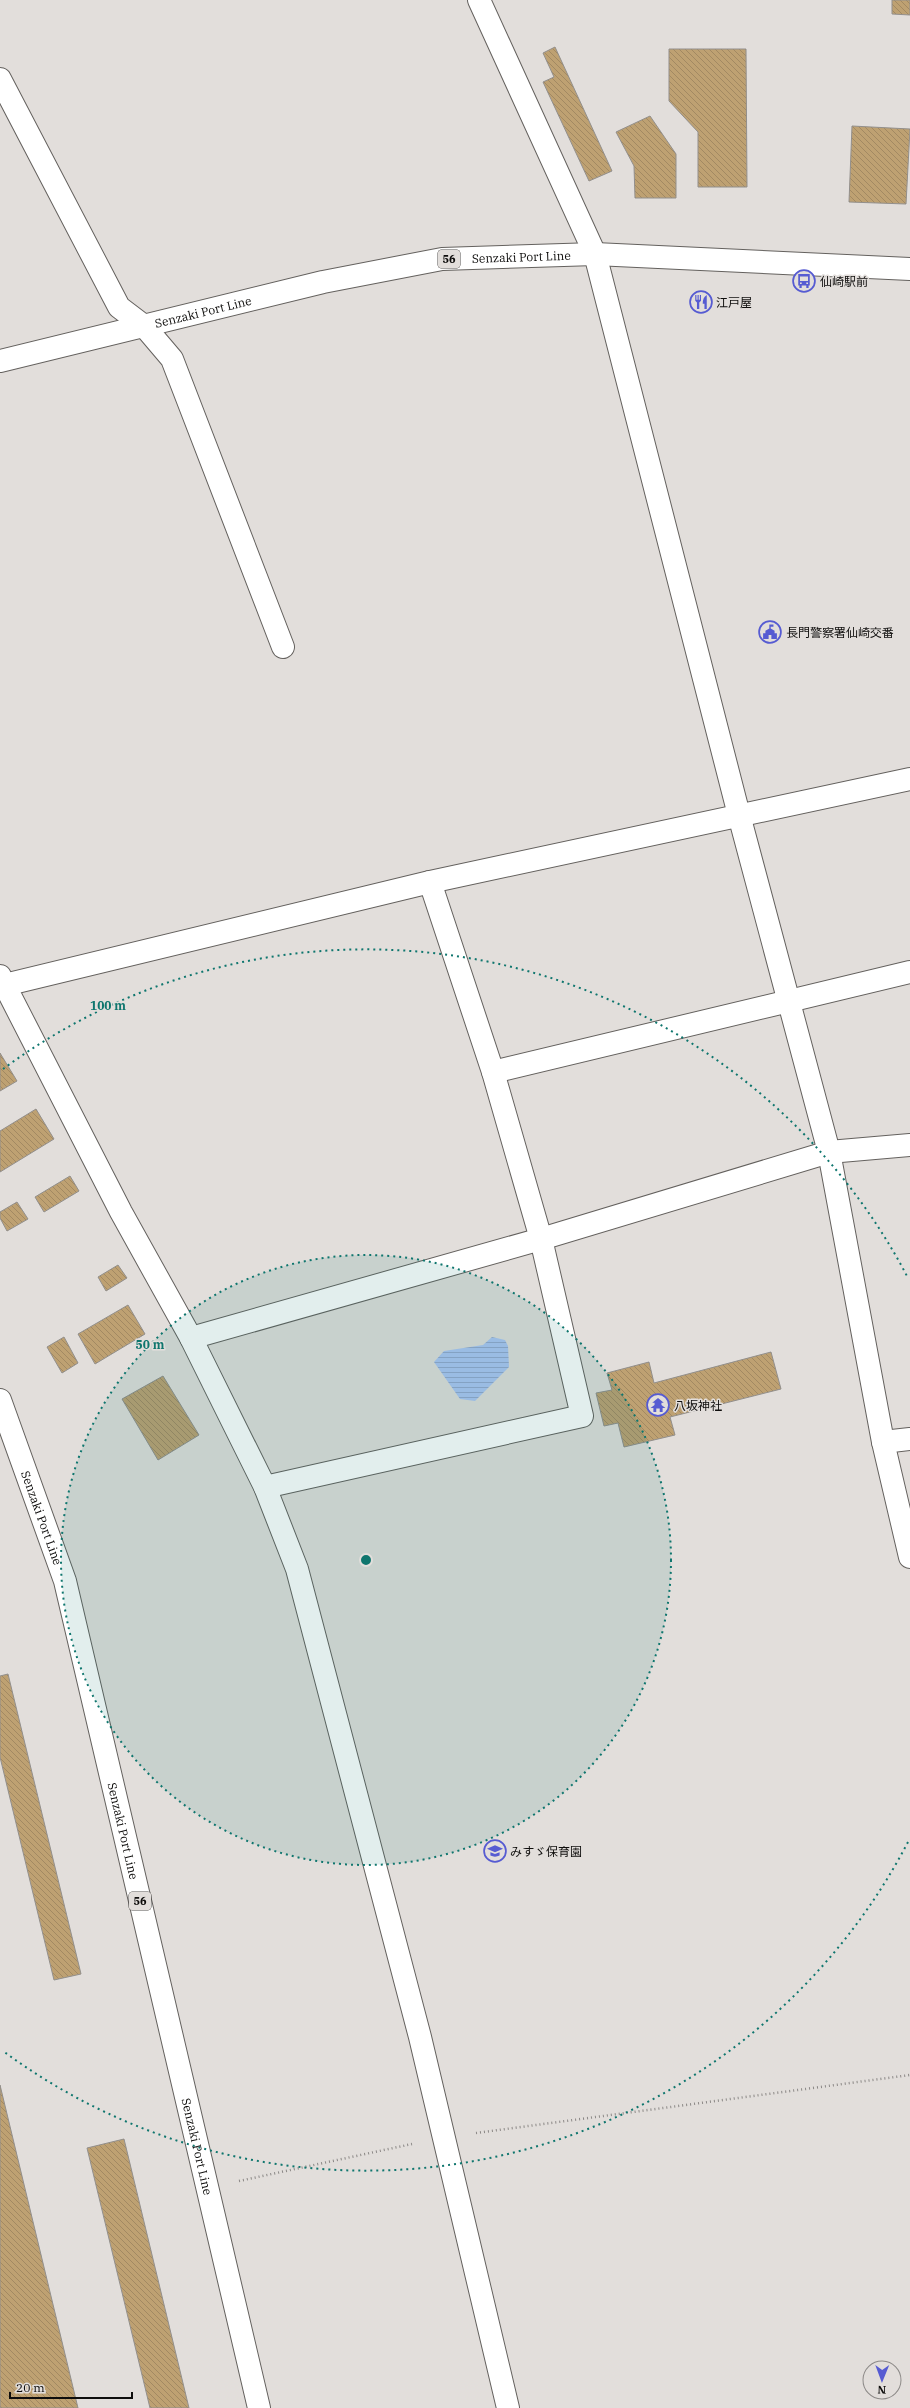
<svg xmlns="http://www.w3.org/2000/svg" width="910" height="2408" viewBox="0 0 910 2408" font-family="'IBM Plex Serif','Noto Sans JP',serif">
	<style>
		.water { fill: url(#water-rules) }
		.building { fill: url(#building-back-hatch); stroke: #928f8c }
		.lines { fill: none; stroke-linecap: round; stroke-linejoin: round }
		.minor-casing { stroke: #64615e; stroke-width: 24 }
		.major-casing { stroke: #64615e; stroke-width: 24 }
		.path { stroke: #8b8886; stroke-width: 2.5; stroke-dasharray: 1 3; stroke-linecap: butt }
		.minor { stroke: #fff; stroke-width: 22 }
		.major { stroke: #fff; stroke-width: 22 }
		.ring { fill: none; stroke: #0f766e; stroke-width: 2; stroke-dasharray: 2 4 }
		.labels { text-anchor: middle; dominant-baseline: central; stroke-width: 3; stroke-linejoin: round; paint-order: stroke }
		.shield { fill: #e2dedb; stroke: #4e4c4a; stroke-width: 1 }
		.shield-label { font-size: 11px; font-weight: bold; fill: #0e0d0c }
		.street-label { font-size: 12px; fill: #0e0d0c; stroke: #e2dedb }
		.poi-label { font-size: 12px; fill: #0e0d0c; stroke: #e2dedb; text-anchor: start }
		.centre { fill: #0f766e; stroke: #e2dedb; stroke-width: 2 }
		.ring-label { font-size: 12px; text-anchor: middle; font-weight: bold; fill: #0f766e; stroke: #e2dedb; stroke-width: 3; stroke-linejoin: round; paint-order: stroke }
	</style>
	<defs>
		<pattern id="water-rules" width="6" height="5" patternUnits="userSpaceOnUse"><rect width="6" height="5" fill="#adc6f4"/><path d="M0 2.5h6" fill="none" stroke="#94a9d0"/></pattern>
		<pattern id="building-back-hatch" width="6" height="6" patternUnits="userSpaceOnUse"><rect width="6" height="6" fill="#bea172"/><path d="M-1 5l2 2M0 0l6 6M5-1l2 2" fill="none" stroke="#a28962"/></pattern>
	</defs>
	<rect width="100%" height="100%" fill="#e2dedb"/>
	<!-- water -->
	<polygon class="water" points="492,1337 505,1340 508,1346 509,1367 475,1401 460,1399 434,1362 444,1351 483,1345"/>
	<!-- building -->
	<g class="building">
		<polygon points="892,0 910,0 910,15 892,14"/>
		<polygon points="555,47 612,171 589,181 543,82 554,77 543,53"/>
		<polygon points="669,49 746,49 747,187 698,187 698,132 669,101"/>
		<polygon points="650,116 676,154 676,198 635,198 634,166 616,132"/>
		<polygon points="852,126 910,129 906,204 849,202"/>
		<polygon points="0,1053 17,1081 0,1091"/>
		<polygon points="36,1109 54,1139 0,1172 0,1131"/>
		<polygon points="70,1176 79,1191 44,1212 35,1197"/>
		<polygon points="17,1202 28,1219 7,1231 0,1218 0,1212"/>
		<polygon points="118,1265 127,1278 106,1291 98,1277"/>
		<polygon points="128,1305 145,1334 95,1364 78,1334"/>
		<polygon points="64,1337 78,1363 62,1373 47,1347"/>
		<polygon points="771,1352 781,1389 670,1417 675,1435 624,1447 618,1423 604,1426 596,1393 612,1390 607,1373 649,1362 654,1383"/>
		<polygon points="163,1376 199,1435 158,1460 122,1399"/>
		<polygon points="8,1674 81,1974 54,1980 0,1757 0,1676"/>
		<polygon points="0,2085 78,2408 0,2408"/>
		<polygon points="124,2139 189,2408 150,2408 87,2148"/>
	</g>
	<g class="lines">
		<!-- minor casing -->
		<g class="minor-casing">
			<g id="minor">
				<polyline points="479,0 595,254 739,815 829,1152 883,1442 910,1557"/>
				<polyline points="0,79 119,307 144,326 172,359 283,647"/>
				<polyline points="0,976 121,1212 191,1338 265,1487 297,1569 420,2037 508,2408"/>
				<polyline points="0,986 430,882 910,779"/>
				<polyline points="493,1072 910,972"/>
				<polyline points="191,1338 541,1239 829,1152 910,1145"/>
				<polyline points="883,1442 910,1439"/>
				<polyline points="265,1487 582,1416 541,1239 493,1072 430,882"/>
			</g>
		</g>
		<!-- major casing -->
		<g class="major-casing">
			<g id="major">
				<path id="s1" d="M0,361L323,282L442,259L595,254L910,269"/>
				<path id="s2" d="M0,1400L65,1581L259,2408"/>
			</g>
		</g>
		<!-- path -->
		<g class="path">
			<polyline points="476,2133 910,2075"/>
			<polyline points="239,2181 412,2144"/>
		</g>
		<!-- minor -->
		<use href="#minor" class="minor"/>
		<!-- major -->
		<use href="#major" class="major"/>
	</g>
	<!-- distance rings -->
	<circle cx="366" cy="1560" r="305" fill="#0f766e" fill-opacity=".12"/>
	<g class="ring">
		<circle cx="366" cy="1560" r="305"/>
		<path d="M908 1842A611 611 0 0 1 3 2051M3 1069A611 611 0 0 1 908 1278"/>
	</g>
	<!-- icons -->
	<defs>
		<g id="bus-ring" transform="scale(1.15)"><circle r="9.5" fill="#e2dedb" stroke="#565bd2" stroke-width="1.5"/><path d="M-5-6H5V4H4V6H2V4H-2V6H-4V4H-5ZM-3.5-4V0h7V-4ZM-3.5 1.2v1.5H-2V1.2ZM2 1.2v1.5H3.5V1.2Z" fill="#565bd2"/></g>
		<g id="restaurant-ring" transform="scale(1.15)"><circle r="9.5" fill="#e2dedb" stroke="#565bd2" stroke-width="1.5"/><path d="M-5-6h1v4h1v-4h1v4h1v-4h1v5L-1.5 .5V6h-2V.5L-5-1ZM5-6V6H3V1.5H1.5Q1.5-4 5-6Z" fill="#565bd2"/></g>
		<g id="civic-ring" transform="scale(1.15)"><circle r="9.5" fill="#e2dedb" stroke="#565bd2" stroke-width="1.5"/><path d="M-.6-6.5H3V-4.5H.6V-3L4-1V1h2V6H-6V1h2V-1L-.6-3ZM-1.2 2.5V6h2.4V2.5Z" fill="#565bd2"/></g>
		<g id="temple-ring" transform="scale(1.15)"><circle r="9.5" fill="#e2dedb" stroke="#565bd2" stroke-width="1.5"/><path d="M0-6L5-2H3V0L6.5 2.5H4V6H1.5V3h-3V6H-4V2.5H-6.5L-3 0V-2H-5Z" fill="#565bd2"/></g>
		<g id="school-ring" transform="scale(1.15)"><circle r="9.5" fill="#e2dedb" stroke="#565bd2" stroke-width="1.5"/><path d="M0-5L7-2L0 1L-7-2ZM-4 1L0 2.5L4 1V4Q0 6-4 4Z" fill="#565bd2"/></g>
	</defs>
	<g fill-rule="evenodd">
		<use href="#bus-ring" x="804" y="281"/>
		<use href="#restaurant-ring" x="701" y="302"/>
		<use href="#civic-ring" x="770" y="632"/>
		<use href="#temple-ring" x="658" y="1405"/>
		<use href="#school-ring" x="495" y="1851"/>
	</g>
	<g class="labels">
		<!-- shield labels -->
		<g class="shield">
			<rect x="438" y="250" width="22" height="18" rx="3"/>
			<rect x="129" y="1892" width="22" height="18" rx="3"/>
		</g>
		<g class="shield-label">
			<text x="449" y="259">56</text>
			<text x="140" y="1901">56</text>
		</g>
		<!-- street labels -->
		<g class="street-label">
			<text stroke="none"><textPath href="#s1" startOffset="533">Senzaki Port Line</textPath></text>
			<text stroke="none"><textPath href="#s1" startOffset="209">Senzaki Port Line</textPath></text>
			<text stroke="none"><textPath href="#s2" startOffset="125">Senzaki Port Line</textPath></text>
			<text stroke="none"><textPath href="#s2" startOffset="449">Senzaki Port Line</textPath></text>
			<text stroke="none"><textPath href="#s2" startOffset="773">Senzaki Port Line</textPath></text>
		</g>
		<!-- poi labels -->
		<g class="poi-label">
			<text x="820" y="281">仙崎駅前</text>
			<text x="716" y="302">江戸屋</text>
			<text x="786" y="632">長門警察署仙崎交番</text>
			<text x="674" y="1405">八坂神社</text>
			<text x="510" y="1851">みすゞ保育園</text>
		</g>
	</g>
	<circle cx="366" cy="1560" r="6" class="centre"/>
	<g class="ring-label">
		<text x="108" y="1010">100 m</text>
		<text x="150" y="1349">50 m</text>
	</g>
	<!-- north arrow -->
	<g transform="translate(882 2380) rotate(181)"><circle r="19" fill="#e2dedb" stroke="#8d8a88"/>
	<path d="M0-3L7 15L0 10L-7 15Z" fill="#565bd2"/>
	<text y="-6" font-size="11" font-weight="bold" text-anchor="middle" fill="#0e0d0c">N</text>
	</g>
	<!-- scale -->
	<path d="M10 2392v6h122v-6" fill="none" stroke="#0e0d0c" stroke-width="2"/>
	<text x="16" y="2392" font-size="12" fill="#0e0d0c" stroke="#e2dedb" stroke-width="3" paint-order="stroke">20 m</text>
</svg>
